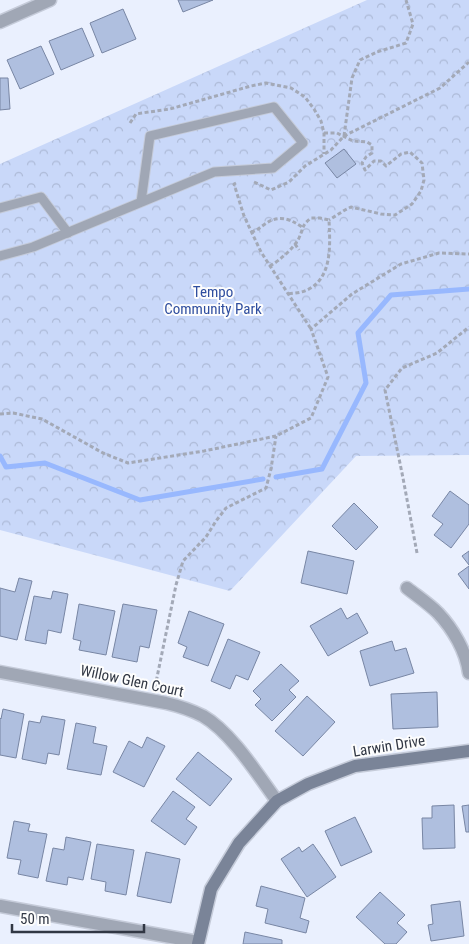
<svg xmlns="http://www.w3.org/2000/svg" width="469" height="944" viewBox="0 0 469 944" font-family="'Roboto Condensed',sans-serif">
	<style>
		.park { fill: url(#park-crowns) }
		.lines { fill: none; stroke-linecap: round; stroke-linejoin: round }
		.stream { stroke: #98b8fe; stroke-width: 5 }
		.building { fill: #afbfdf; stroke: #7886a4 }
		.lane-casing { stroke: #c5cbd9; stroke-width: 11 }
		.street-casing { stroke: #c5cbd9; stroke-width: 15 }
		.secondary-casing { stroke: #c5cbd9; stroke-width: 15 }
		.path { stroke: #a3a9b7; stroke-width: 3; stroke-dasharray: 4 2.5; stroke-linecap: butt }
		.lane { stroke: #a0a7b5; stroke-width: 9 }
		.street { stroke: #a0a7b5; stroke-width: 12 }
		.secondary { stroke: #7a8498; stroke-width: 12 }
		.labels { text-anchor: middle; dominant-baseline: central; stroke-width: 4; stroke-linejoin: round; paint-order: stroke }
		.park-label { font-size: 15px; fill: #2f4e9f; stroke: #fdfdfd }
		.street-label { font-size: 15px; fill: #313744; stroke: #fdfdfd }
	</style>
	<defs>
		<pattern id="park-crowns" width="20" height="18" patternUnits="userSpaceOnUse" patternTransform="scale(1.25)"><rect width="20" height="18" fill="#c9d8f9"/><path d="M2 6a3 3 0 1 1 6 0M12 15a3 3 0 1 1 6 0" fill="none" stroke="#adbad7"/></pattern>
	</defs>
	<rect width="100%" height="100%" fill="#eaf0fe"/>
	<!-- park -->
	<polygon class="park" points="367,0 469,0 469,455 356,456 230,591 0,530 0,164"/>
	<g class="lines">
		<!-- stream -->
		<g class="stream">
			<polyline points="0,456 6,467 45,463 140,500 263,479"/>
			<polyline points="276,477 322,469 366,383 358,333 391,295 469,289"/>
		</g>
	</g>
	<!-- building -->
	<g class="building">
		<polygon points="178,0 213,0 183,12"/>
		<polygon points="123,9 136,39 102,53 90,23"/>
		<polygon points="82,28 94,56 61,70 49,41"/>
		<polygon points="41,46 54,74 20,89 7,60"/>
		<polygon points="0,78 8,78 10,109 0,110"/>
		<polygon points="344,149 356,164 337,178 325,163"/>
		<polygon points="450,491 469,505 469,524 451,548 434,535 443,524 432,516"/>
		<polygon points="354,503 378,527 356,550 332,526"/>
		<polygon points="308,551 354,561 347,594 301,583"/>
		<polygon points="469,551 469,565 462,556"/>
		<polygon points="469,566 469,589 458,574"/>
		<polygon points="19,578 32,581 17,640 0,636 0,588 15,592"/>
		<polygon points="53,591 68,594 61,633 48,630 46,644 25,640 34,596 51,599"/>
		<polygon points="79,604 115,611 106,655 79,650 81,641 73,639"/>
		<polygon points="123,604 157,610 149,648 140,646 137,662 112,657"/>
		<polygon points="341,608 347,619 357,613 368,633 328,656 310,626"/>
		<polygon points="189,611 224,624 208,666 183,657 187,647 178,643"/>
		<polygon points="228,639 260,652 248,680 236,675 230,689 211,681"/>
		<polygon points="392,641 395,651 406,648 414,673 370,686 360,651"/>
		<polygon points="281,664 299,681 289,690 296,697 272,721 255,705 261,699 253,691"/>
		<polygon points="437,692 438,727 393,729 391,694"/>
		<polygon points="307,696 335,722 303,756 275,731"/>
		<polygon points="3,709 24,714 16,758 0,755 0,718 1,719"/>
		<polygon points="42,716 65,720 59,755 48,753 46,764 22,759 29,721 40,723"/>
		<polygon points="76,723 96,727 93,743 107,746 101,775 67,769"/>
		<polygon points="147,737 165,746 144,787 113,772 129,741 142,748"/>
		<polygon points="198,752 232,779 210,806 176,779"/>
		<polygon points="173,791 195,807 186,819 197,827 185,845 151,821"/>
		<polygon points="454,805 455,848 423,849 422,818 432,818 432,806"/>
		<polygon points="469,805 469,832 466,832 462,806"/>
		<polygon points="355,817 372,852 341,866 325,831"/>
		<polygon points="14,821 30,824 28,831 47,834 38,878 18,874 21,860 7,858"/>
		<polygon points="66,837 91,842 83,880 68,877 67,885 46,881 53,848 64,850"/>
		<polygon points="97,844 134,850 126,895 105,891 106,882 91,879"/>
		<polygon points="313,844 336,877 307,897 281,859 299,847 302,852"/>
		<polygon points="146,852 180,859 171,903 137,896"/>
		<polygon points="261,886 305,898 300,918 309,921 306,933 265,923 268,909 256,906"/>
		<polygon points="380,892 405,915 397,923 407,932 396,944 385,944 356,917"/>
		<polygon points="460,901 464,936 431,941 428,925 433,924 431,905"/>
		<polygon points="245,932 282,940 282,944 243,944"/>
	</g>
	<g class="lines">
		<!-- lane casing -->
		<g class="lane-casing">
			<g id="lane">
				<polyline points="0,208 41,197 68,233"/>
				<polyline points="0,256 33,247 214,172 273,168 303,143 274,107 150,136 141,202"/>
			</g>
		</g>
		<!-- street casing -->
		<g class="street-casing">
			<g id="street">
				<polyline points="0,22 50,0"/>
				<path d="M407,588C417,596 429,604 438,613C453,629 466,651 469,673"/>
				<path d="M0,672L166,703C179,706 191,710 203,716C231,732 258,775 277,801"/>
				<polyline points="0,906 198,942"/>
			</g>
		</g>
		<!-- secondary casing -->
		<g class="secondary-casing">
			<polyline id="secondary" points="198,944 211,889 239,843 277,801 308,784 355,766 469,751"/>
		</g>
		<!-- path -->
		<g class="path">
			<polyline points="130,123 136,114 142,113 170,109 251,86 266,83 291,88 305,97 314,109 321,121 324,133 324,154"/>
			<polyline points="324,133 337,133 353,141 367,142 372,145 372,153 366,157 362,163 365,170 374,161 381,161 386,166 401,154 410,152 422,163 424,180 421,191 412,204 395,215 381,214 351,207 345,210 329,220"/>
			<polyline points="344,136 352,78 360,60 377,52 406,43 413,24 406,0"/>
			<polyline points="254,182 271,190 289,182 305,166 331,150 344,136 440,88 469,62"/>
			<polyline points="236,183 234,184 244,216 261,252 311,329"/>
			<path d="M251,232C257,231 259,228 265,224C278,215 289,218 302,227"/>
			<polyline points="295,244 299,250"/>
			<path d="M270,266C279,261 295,247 299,238C304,227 301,226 311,218H320L329,220C330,244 333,278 307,290C301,293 294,293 288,294"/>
			<polyline points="0,414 13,413 42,419 103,453 128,463 204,451 276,436 311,418 328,377 311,329 352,294 401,264 439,253 469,254"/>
			<polyline points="417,553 403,478 385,390 402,368 437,353 469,327"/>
			<polyline points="155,687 176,585 183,561 206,537 216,521 226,508 266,488 271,469 276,436"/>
		</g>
		<!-- lane -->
		<use href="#lane" class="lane"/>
		<!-- street -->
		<use href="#street" class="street"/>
		<!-- secondary -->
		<use href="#secondary" class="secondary"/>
	</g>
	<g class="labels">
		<!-- park labels -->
		<g class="park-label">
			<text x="213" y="292">Tempo<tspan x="213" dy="17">Community Park</tspan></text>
		</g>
		<!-- street labels -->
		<g class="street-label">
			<text transform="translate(132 681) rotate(12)">Willow Glen Court</text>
			<text transform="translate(389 746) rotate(-9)">Larwin Drive</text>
		</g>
	</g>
	<!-- scale -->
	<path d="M12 924v8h132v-8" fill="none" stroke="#313744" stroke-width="2.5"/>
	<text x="20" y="924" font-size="15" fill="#313744" stroke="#fdfdfd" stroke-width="4" paint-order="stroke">50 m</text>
</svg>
